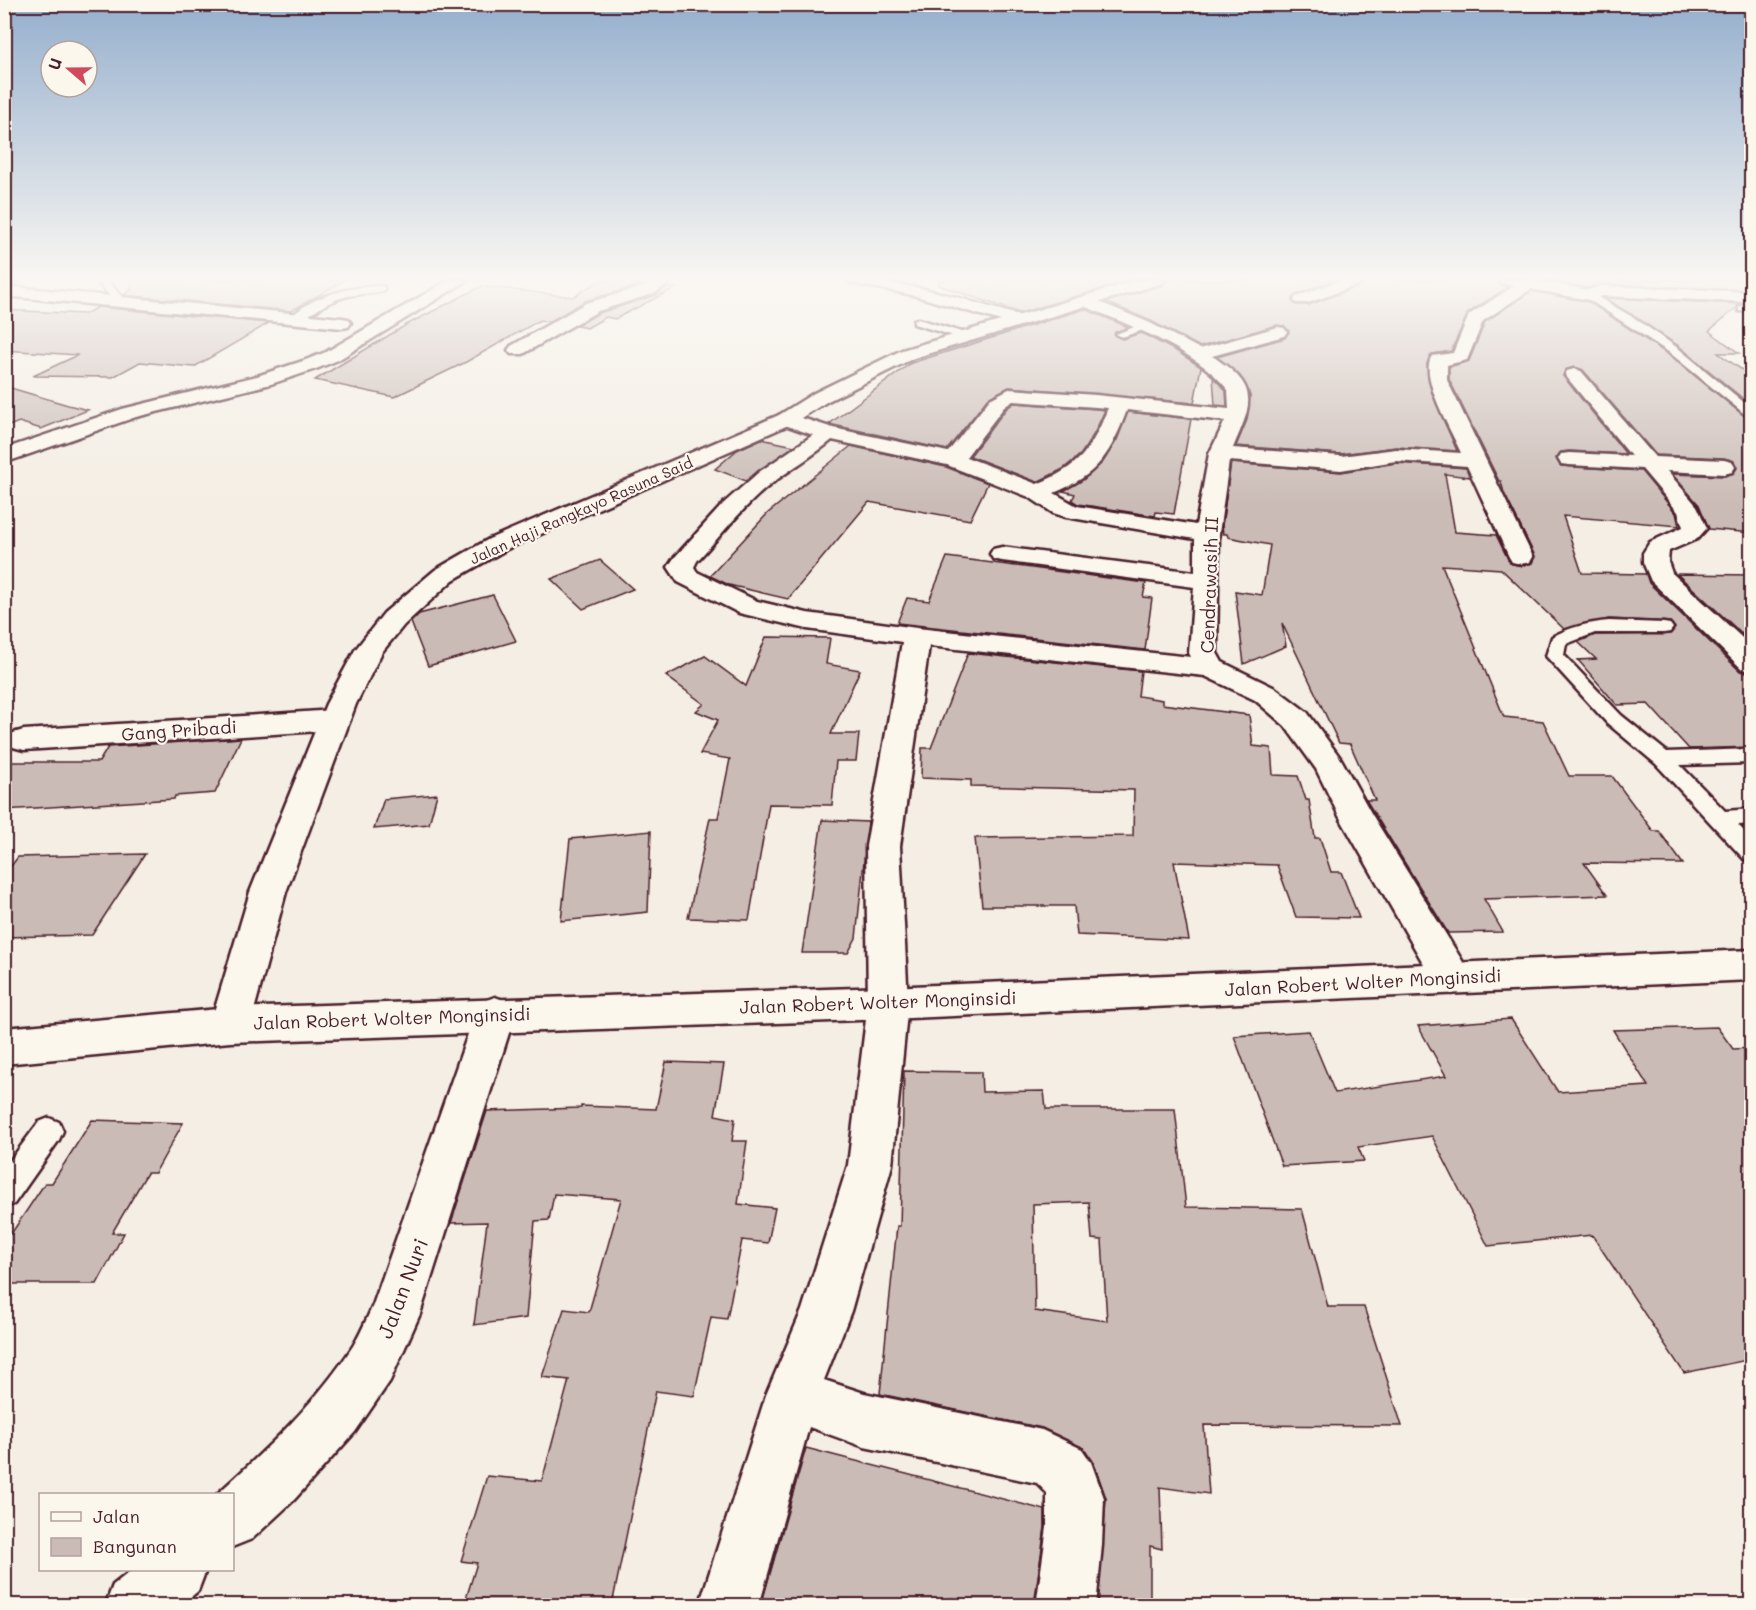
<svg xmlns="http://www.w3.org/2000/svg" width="1756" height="1610" viewBox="0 0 1756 1610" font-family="Mali,sans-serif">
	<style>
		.building { fill: #cabbb6; stroke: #4a1f2b; stroke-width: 1.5; fill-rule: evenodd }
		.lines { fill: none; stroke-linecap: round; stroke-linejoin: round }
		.lane-casing { stroke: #4a1f2b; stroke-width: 5 }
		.street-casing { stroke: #4a1f2b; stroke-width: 5 }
		.secondary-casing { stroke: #4a1f2b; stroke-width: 5 }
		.highway-casing { stroke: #4a1f2b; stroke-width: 5 }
		.lane { fill: #fbf7ec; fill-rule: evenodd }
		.street { fill: #fbf7ec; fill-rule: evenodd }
		.secondary { fill: #fbf7ec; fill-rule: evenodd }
		.highway { fill: #fbf7ec; fill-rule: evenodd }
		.labels { text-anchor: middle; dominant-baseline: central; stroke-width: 4.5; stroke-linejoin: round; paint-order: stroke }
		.far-street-label { font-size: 15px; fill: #4a1f2b; stroke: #fbf7ec }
		.street-label { font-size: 18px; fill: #4a1f2b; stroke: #fbf7ec }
		.near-street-label { font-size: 21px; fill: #4a1f2b; stroke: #fbf7ec }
	</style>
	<rect width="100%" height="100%" fill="#f4eee4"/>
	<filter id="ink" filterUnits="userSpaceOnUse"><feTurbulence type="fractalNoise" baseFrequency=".0167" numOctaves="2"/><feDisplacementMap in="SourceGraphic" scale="12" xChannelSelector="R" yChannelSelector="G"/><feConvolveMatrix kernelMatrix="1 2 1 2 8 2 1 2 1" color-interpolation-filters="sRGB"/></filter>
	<g filter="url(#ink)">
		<!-- building -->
		<g class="building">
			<polygon points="132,280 345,280 291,311 123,295 131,290"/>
			<polygon points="600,280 643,284 585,301 549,322 540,320 466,362 394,397 315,380 406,325 482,286 573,297"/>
			<polygon points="939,280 1131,280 1020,313 938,285"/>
			<polygon points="1166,280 1334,280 1295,295 1292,301 1296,305 1309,305 1363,285 1366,280 1497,280 1500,285 1508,287 1468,313 1451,351 1432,354 1427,364 1431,390 1457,451 1396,447 1341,454 1236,446 1247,420 1250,396 1240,376 1217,357 1285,338 1289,331 1284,326 1277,325 1200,347 1151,321 1106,302 1163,285"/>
			<polygon points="1547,280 1752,280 1752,290 1600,284 1588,288"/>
			<polygon points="667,287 675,288 615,319 606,317 587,328 576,326 599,313 656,295"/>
			<polygon points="1531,291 1589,302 1669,355 1752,422 1752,533 1709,529 1699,505 1672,474 1725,476 1734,473 1737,468 1734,461 1724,458 1656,455 1583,370 1575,367 1565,370 1563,376 1626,454 1569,451 1561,452 1556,458 1561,466 1641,471 1676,513 1679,526 1563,516 1582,573 1646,574 1649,583 1740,671 1752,673 1752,747 1689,749 1648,704 1617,705 1578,660 1596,659 1578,642 1595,635 1670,634 1675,628 1670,622 1609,619 1564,629 1501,569 1442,565 1504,717 1543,721 1569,776 1612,776 1653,831 1659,831 1683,864 1584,863 1607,895 1484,899 1503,932 1448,933 1366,800 1375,800 1350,744 1339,743 1282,623 1286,646 1244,664 1235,591 1262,595 1270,545 1228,537 1227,534 1223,534 1222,525 1231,463 1341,472 1396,463 1466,468 1470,477 1445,474 1455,532 1496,535 1510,563 1521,566 1532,563 1535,556 1504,493 1501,481 1499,481 1449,379 1449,367 1469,361 1485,322"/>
			<polygon points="1605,298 1741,304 1709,331 1739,353 1718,353 1752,377 1752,406 1679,346"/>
			<polygon points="98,307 269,323 194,367 140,362 113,377 33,376 78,355 4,350 4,310 85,314"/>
			<polygon points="1085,309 1128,327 1115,332 1115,336 1123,339 1141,333 1178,352 1201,367 1194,403 1009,387 988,398 947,450 829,424 911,363"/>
			<polygon points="1213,377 1226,391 1227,406 1215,405"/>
			<polygon points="4,386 68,405 88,410 41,429 19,422 4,428"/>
			<polygon points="1014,403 1096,409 1105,410 1094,434 1081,454 1063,469 1037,482 970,456 1006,409"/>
			<polygon points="1128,412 1191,419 1174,514 1156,512 1155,516 1078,504 1072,500 1075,494 1063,491 1083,480 1103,462 1117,440"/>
			<polygon points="761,439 794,446 746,481 715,469 737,450"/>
			<polygon points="851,446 946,467 988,483 970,520 869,502 788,599 729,585 710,576 768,513"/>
			<polygon points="947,557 1146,583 1143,597 1152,598 1145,650 897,623 907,598 929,601"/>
			<polygon points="600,560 633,589 583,609 551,579"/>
			<polygon points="1677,574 1752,575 1752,643"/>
			<polygon points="493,595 516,641 428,666 411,622 419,614"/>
			<polygon points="766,637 830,638 826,664 860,670 831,734 859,734 856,761 836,761 832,805 769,804 749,920 688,918 710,818 718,818 730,759 700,754 718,720 696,711 704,704 666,676 705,656 746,686"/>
			<polygon points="968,653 1141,671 1138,696 1162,700 1162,704 1249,715 1253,746 1271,748 1273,775 1298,776 1306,800 1309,800 1315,838 1320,838 1331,872 1341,872 1359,918 1296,917 1277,865 1174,862 1189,940 1077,935 1074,906 982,906 975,838 1133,836 1134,790 971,786 971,780 921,778 922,748 931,748"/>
			<polygon points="241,738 215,793 175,796 174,799 4,810 4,762 99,762 108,747"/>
			<polygon points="437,794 429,824 374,829 384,799"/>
			<polygon points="822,820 868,822 856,938 848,953 802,953"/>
			<polygon points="651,831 648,912 561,921 570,839"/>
			<polygon points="145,854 92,935 4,937 4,875 18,857"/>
			<polygon points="1511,1019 1558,1092 1648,1086 1613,1030 1717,1027 1733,1049 1752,1048 1752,1359 1684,1373 1592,1235 1488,1246 1432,1136 1358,1147 1364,1161 1282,1166 1234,1036 1309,1031 1335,1093 1446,1076 1418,1026"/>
			<polygon points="666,1062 724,1064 715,1115 735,1119 732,1141 747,1141 738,1204 775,1208 768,1243 742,1240 727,1319 711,1317 694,1396 656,1391 612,1605 464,1605 477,1563 461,1561 487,1476 542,1481 569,1380 542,1377 564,1309 589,1312 621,1199 554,1194 549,1220 535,1221 526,1318 474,1325 487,1222 451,1223 487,1111 581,1108 581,1106 656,1109"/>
			<path d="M904,1071L981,1072L982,1092L1044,1091L1046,1109H1175L1186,1207L1302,1209L1328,1307H1364L1402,1426L1204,1425L1209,1494L1160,1487L1162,1549L1150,1546V1605H1098L1106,1498L1093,1461L1084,1448L1042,1428L880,1394L897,1226H900ZM1089,1202L1092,1239L1102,1240L1107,1321L1035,1311L1033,1204Z"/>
			<polygon points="92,1120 183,1123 155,1173 147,1173 112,1233 124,1233 97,1284 4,1284 4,1234 11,1234 45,1183 52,1183"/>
			<polygon points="806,1448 1045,1510 1045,1527 1034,1605 979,1605 951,1598 950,1605 761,1605"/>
		</g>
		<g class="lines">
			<!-- lane casing -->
			<g class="lane-casing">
				<g id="lane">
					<polygon points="4,280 18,280 4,286"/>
					<polygon points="96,280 107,280 124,299 124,303 116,303"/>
					<path d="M380,286L384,287V291C364,295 347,293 329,303C318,308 303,322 291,320L290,318C313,295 349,287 380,286Z"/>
					<polygon points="1589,292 1636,319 1678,348 1752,409 1752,420 1670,353 1585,297 1585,293"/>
					<polygon points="1743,306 1752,306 1752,312 1739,311 1739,307"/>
					<polygon points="918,319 968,334 970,336 964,339 914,324 914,320"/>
					<polygon points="1145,323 1150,326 1149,328 1122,337 1116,334"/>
					<path d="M1609,621L1664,623L1670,624L1673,628L1670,632L1664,633H1595L1566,644L1564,655L1621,715L1667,752L1752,749V763L1680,765L1725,811L1752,809V824L1738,825L1752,839V861L1744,859L1656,764L1607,723L1546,656L1552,637C1570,627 1588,623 1609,621Z"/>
					<polygon points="49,1118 59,1122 63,1131 59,1140 14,1204 4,1208 4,1169 39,1122"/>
				</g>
			</g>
			<!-- street casing -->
			<g class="street-casing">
				<g id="street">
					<polygon points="449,280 468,280 338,360 316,369 271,384 136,417 4,463 4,449 122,409 257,376 303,361 326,352"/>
					<polygon points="654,280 673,280 655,293 598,311 523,354 511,354 508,350 511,346 586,303 643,287"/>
					<path d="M849,280C911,280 963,300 1021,316L1024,320L1021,324L1015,325L913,295L851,283Z"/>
					<polygon points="1341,280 1364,280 1362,283 1308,303 1296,303 1294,300 1296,297"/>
					<path d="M1499,280H1534L1588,290L1600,286L1752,292V302L1602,296L1589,300L1531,289L1483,321L1467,360L1447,365V380L1533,557L1530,562L1521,564L1512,562L1509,557L1467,466L1396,461L1341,470L1229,461L1219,534L1217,653L1222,662L1275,688L1307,712L1341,759L1371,813L1466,967L1471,978L1466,989L1452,994L1438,989L1339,816L1316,769L1285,726L1255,700L1205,676L929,646L900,846L908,1003L892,1165L851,1311L824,1380L864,1393L1042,1430L1082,1449L1091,1462L1104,1498L1102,1545L1096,1606H1036L1047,1527V1493L1037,1483L864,1447L809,1427L759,1606H699L766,1395L802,1310L848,1165L868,1003L866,846L902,642L807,629L739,613L678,582L668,567L674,558L724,503L759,472L813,435L779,423L776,419L779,415L786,413L833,428L948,452L990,399L1009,389L1096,395L1229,409L1228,390C1196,349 1126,324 1079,304L1077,301L1085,296L1150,323L1200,349L1278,327L1284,328L1287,332L1284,336L1212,356C1261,387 1252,403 1233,448L1341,456L1396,449L1461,453C1452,432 1418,375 1432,356L1453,353L1469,315L1514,286L1501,283ZM1013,401L1096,407L1108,408C1091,450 1080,467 1037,484L966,457L1004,407ZM1127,410L1225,421L1209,454L1196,525L1077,506L1054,493C1098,475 1111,453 1127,410ZM832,440L947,465L1029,497L1053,513L1066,517L1195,539V572L1002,547L993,549L990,554L993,559L1002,561L1194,587L1189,653L1191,657L917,628L807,613L757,601L697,572L694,567L697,561C722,534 746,503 775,481C794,467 814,455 832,440Z"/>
					<polygon points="4,286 342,318 348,319 351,323 348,327 342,328 4,296"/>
					<polygon points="1574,369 1581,371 1655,457 1724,460 1732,462 1735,467 1732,472 1724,474 1667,471 1697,506 1707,528 1697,539 1669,551 1668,562 1672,573 1752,647 1752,671 1742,669 1651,581 1643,562 1643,553 1650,542 1683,527 1678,512 1642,469 1569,465 1561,464 1558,459 1561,454 1569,453 1631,456 1565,375 1567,371"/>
					<polygon points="335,710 346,713 350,720 346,727 335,730 24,750 13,747 9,740 13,733 24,730"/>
					<path d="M495,997L509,1002L515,1014L420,1314L390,1381L355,1432L293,1501L252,1539L232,1547V1494H217C266,1450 317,1402 353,1346C361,1333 367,1318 373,1305L475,1014L481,1002Z"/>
					<polygon points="132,1570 206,1570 198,1591 180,1606 105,1606 113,1585"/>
				</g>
			</g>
			<!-- secondary casing -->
			<g class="secondary-casing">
				<polygon id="secondary" points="1139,280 1164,280 1162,283 914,358 828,401 793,423 507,549 453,580 404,625 382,652 356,704 286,892 250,1025 244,1037 230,1042 216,1037 210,1025 250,892 326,704 355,650 384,613 435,570 489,539 779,415 814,393 902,350"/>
			</g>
			<!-- highway casing -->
			<g class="highway-casing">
				<polygon id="highway" points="1752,950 1752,980 888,1019 230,1042 4,1064 4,1028 230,1008 888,987"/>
			</g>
			<!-- lane -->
			<use href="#lane" class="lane"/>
			<!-- street -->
			<use href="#street" class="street"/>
			<!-- secondary -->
			<use href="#secondary" class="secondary"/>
			<!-- highway -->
			<use href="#highway" class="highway"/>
		</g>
	</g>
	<!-- sky -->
	<linearGradient id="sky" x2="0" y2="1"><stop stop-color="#95afcd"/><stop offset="0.55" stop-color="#faf7f3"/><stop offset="1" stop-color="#faf7f3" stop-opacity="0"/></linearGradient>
	<rect width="1756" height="506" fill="url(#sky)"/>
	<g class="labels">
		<!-- far-street labels -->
		<g class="far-street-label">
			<text transform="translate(581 510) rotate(-24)">Jalan Haji Rangkayo Rasuna Said</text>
		</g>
		<!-- street labels -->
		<g class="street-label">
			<text transform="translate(1209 585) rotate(-88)">Cendrawasih II</text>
			<text transform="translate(179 730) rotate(-4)">Gang Pribadi</text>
			<text transform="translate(1363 982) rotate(-3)">Jalan Robert Wolter Monginsidi</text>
			<text transform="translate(878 1002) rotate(-2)">Jalan Robert Wolter Monginsidi</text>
			<text transform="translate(392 1018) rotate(-2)">Jalan Robert Wolter Monginsidi</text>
		</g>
		<!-- near-street labels -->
		<g class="near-street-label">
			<text transform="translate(402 1288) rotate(-69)">Jalan Nuri</text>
		</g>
	</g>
	<!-- margin -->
	<rect width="1756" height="1610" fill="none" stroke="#fbf7ec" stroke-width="24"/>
	<rect x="12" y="12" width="1732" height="1586" fill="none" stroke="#4a1f2b" stroke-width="2" filter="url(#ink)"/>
	<!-- legend -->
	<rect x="39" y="1493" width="195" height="78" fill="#fbf7ec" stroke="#b4a19f" stroke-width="1.5"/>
	<rect x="51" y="1512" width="30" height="9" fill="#fbf7ec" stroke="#b4a19f" stroke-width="1.5"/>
	<text x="93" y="1523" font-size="18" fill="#4a1f2b">Jalan</text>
	<rect x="51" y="1538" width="30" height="18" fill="#cabbb6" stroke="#b4a19f" stroke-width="1.5"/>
	<text x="93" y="1553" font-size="18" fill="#4a1f2b">Bangunan</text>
	<!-- north arrow -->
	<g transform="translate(69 69) rotate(290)"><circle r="28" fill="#fbf7ec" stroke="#b4a19f" stroke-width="1.5"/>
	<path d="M0-4.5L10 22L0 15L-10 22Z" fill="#d1495b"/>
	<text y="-9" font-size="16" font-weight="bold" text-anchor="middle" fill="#4a1f2b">U</text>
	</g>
</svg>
